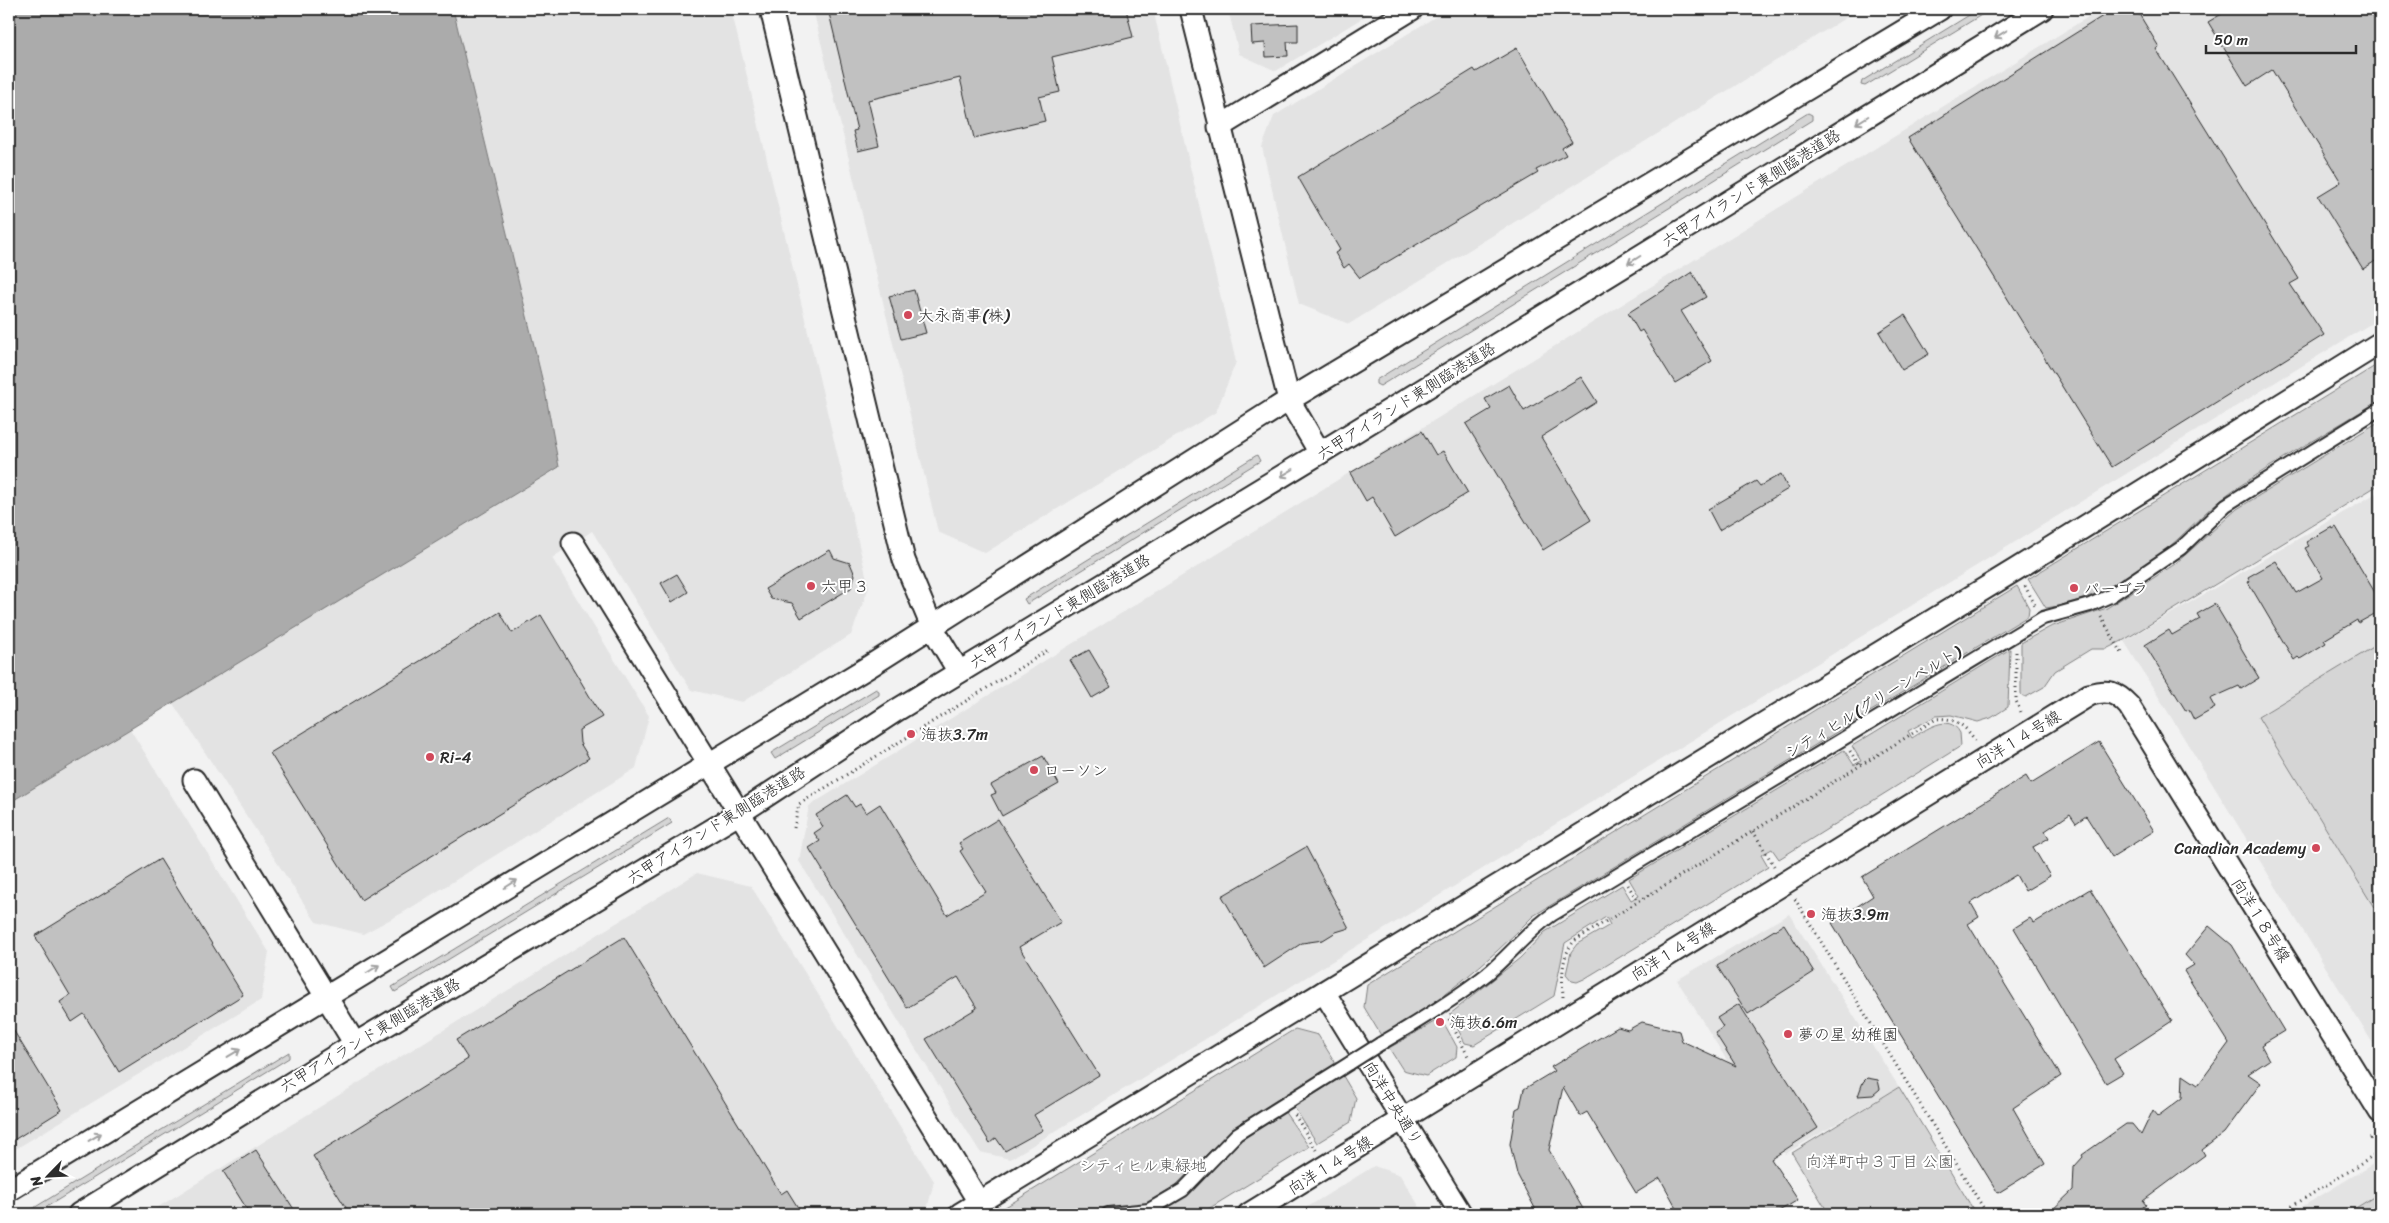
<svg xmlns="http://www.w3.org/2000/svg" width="2389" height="1223" viewBox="0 0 2389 1223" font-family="Sriracha,'Klee One',sans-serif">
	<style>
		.built { fill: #e3e3e3 }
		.green { fill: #d5d5d5; stroke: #808080 }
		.water { fill: #ababab; stroke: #787878 }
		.building { fill: #c1c1c1; stroke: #2b2b2b }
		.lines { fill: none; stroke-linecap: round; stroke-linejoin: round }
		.pedestrian-casing { stroke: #2b2b2b; stroke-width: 16 }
		.tertiary-casing { stroke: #2b2b2b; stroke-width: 25 }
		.path { stroke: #2b2b2b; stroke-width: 3; stroke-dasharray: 1 4; stroke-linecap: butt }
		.pedestrian { stroke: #fff; stroke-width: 12 }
		.tertiary { stroke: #fff; stroke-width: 21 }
		.pedestrian-bridge-casing { stroke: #2b2b2b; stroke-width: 16; stroke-linecap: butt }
		.pedestrian-bridge { stroke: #fff; stroke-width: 12 }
		.oneway { stroke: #a0a0a0 }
		.poi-dot { fill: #d1495b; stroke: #fff; stroke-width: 2 }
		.labels { text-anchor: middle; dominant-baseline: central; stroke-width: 4; stroke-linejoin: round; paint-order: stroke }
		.street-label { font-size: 16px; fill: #2b2b2b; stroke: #fff }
		.poi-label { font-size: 16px; fill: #2b2b2b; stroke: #fff; text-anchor: start }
		.park-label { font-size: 16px; fill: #565656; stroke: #fff }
	</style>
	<rect width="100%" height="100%" fill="#f2f2f2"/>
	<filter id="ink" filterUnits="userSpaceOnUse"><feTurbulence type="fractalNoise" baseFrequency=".02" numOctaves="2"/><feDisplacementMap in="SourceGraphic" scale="10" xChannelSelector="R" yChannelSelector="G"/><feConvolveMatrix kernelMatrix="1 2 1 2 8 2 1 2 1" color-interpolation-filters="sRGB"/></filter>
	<g filter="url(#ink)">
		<!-- built -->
		<g class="built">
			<polygon points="453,9 731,9 869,587 851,635 742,702 691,690 592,531 552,558 649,716 636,768 404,912 363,934 316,922 172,702 559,467 545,391"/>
			<polygon points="813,9 1153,9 1236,362 1216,412 985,553 938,532"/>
			<polygon points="1228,9 1377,9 1276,71 1239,54"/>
			<polygon points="1448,9 1860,9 1349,324 1299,304 1262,147 1274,116"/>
			<polygon points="2101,9 2380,9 2380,318 1010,1159 980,1152 799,861 809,806"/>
			<polygon points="2380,491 2380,1055 2124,641"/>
			<polygon points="130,729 269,952 261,1000 9,1153 9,803"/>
			<polygon points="697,873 751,886 934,1181 926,1214 147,1214"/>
			<polygon points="1789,914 1899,1087 1785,1154 1677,980"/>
			<polygon points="2378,1161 2380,1165 2380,1214 2290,1214"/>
			<polygon points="1374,1166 1400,1175 1424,1214 1296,1214"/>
		</g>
		<!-- green -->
		<g class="green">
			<polygon points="1979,9 1991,9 1865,86 1861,85 1862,81"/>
			<polygon points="1808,113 1812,115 1812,120 1380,386 1376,384 1376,380"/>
			<path d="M2380,363V400C2331,430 2280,459 2232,491C2212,505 2196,522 2178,539C2142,572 2095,601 2046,608L2028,579Z"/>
			<polygon points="2380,421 2380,484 2124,640 2106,649 2091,649 2055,671 2044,687 2026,697 2021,695 2021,643 2050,627 2107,608 2175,564 2237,509"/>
			<polygon points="1257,455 1260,461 1027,604 1024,599"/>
			<path d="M2017,586L2029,608L2028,616L1533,916C1488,963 1436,1004 1382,1037L1364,1007L1367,985Z"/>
			<polygon points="2380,643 2380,913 2378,914 2258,717"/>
			<path d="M2010,649L2008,707L1991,718L1978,722L1951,715L1936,716L1908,731L1912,738C1925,730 1949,712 1960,733L1961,746L1779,859L1772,849L1761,855L1768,867L1584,979L1577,982L1572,981L1566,974L1571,952L1577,944L1610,925L1606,917L1565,943L1554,996L1474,1045L1465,1043L1450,1014L1520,958L1545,932L1622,885L1631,900L1639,896L1629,879L1844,750L1854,765L1861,761L1852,746Z"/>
			<polygon points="876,689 879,691 879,695 775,759 771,753"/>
			<polygon points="669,818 672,823 395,992 392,987"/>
			<polygon points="1441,1018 1457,1047 1456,1057 1426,1076 1403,1070 1389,1048"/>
			<polygon points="1295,1029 1318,1035 1336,1064 1242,1123 1215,1146 1176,1185 1144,1205 1068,1214 994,1214"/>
			<polygon points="289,1052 289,1058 35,1214 24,1214"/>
			<polygon points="1343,1076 1356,1098 1351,1122 1317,1143 1294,1107"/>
			<polygon points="1899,1087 1976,1214 1829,1214 1792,1153"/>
			<polygon points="1284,1111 1309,1147 1200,1214 1153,1214 1184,1195 1239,1140"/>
			<polygon points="2380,1193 2380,1214 2346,1214"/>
		</g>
		<!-- water -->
		<polygon class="water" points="9,9 453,9 545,391 559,467 9,803"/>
		<!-- building -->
		<g class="building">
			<polygon points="828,9 1061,9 1063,14 1087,9 1126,9 1133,37 1052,57 1060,92 1039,97 1045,121 974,138 960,78 868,100 879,146 858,151 853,131 857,130"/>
			<polygon points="2114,9 2136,9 2159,47 2156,49 2299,279 2290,284 2324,335 2112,467 1908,138"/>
			<polygon points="2230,9 2372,9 2380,22 2380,258 2363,269 2318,196 2341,182 2272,70 2247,86 2208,22"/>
			<polygon points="1298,24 1298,42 1287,42 1288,56 1266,57 1265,43 1252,44 1251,26"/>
			<polygon points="1517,48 1572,142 1562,148 1566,155 1536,170 1538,173 1360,278 1349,264 1344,268 1335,253 1340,250 1298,177 1474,69 1476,72"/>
			<polygon points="1692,272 1706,297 1681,311 1712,361 1675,383 1642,330 1639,332 1628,313"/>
			<polygon points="914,290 926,333 901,339 889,296"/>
			<polygon points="1905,315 1929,354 1902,370 1879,332"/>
			<polygon points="1581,377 1597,402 1541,437 1591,520 1543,550 1466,424 1491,409 1485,399 1509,385 1524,411"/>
			<polygon points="1422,431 1436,455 1443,451 1468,493 1395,537 1372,497 1366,501 1350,473"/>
			<polygon points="1781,474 1788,489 1719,530 1708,509 1756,481 1760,486"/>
			<polygon points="2332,527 2333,529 2336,527 2380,601 2380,611 2358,623 2357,620 2324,640 2326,643 2300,659 2298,657 2294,660 2248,582 2250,581 2248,577 2276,561 2296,593 2323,578 2305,548 2309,546 2306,542"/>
			<polygon points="830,550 834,558 850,563 855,575 851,588 801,618 792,603 771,599 765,589"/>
			<polygon points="677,574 688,592 672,602 661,583"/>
			<polygon points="2215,604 2259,678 2241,689 2239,686 2210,699 2215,708 2194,720 2189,710 2186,711 2145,645 2169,630 2172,635 2200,619 2197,614"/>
			<polygon points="500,612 512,633 541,615 602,717 579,730 580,743 589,758 361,900 270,753"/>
			<polygon points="1089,650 1111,687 1092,698 1070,660"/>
			<polygon points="2099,742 2154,831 2112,857 2086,816 2076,823 2070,814 2045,831 2049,838 2033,847 2050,876 2025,891 2016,875 1971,903 1979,917 1968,924 2061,1076 2013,1108 2045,1164 1998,1193 1832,923 1873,896 1862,877 2026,776 2031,784"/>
			<polygon points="1043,756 1059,784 1002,816 991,795 996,793 991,785"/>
			<polygon points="847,795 855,807 860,804 866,813 880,804 947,915 986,892 960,851 963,849 959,843 998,819 1061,922 1019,947 1099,1075 1034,1115 1043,1130 1005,1151 996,1138 990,1143 926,1039 977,1008 958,977 907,1008 809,848 820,841 814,833 823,827 816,815"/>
			<polygon points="1306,847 1349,928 1336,932 1323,940 1302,943 1264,968 1222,896"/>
			<polygon points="160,859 243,995 119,1072 84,1014 72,1022 60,1002 70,995 35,936"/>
			<polygon points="2090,889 2172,1021 2114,1059 2123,1073 2106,1083 2014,928 2030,918 2034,923"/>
			<polygon points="1784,924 1814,972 1748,1014 1717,966"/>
			<polygon points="2209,926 2232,945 2284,1031 2261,1045 2269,1060 2248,1074 2261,1083 2224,1133 2202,1150 2205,1155 2143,1201 2146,1205 2133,1214 2048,1214 2073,1190 2074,1167 2083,1157 2082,1155 2126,1124 2132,1124 2141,1135 2153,1110 2158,1116 2182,1098 2183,1075 2198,1085 2229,1043 2184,971 2194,965 2185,955"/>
			<polygon points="624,937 781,1194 787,1190 802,1214 350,1214 313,1156 468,1059 456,1040"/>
			<polygon points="1739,1004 1818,1128 1771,1159 1798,1200 1774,1214 1680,1214 1660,1178 1636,1193 1587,1112 1580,1116 1563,1087 1549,1150 1586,1214 1538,1214 1517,1174 1510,1144 1516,1109 1520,1107 1524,1089 1554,1071 1551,1067 1618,1027 1628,1030 1642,1022 1679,1031 1682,1041 1736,1066 1715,1033 1723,1027 1717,1018"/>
			<polygon points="9,1023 62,1110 9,1143"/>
			<polygon points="1867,1078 1878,1080 1880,1089 1873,1095 1858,1096 1863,1082"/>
			<polygon points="256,1150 297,1214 250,1214 223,1171"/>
		</g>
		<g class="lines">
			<!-- pedestrian casing -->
			<g class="pedestrian-casing">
				<g id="pedestrian">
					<path d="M1380,1044C1416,1023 1454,1000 1487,974C1510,955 1528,931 1553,914L2043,618L2090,605L2110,596L2181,548L2226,505L2380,409"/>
					<polyline points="1108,1214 1149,1210 1183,1190 1237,1134 1350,1063"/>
				</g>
			</g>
			<!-- tertiary casing -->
			<g class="tertiary-casing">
				<g id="tertiary">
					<polyline points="771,9 904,560 932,627 959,672"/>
					<polyline points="1191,9 1289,400 1320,453"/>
					<polyline points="1219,127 1412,9"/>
					<polyline points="573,543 979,1202"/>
					<polyline points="194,780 355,1044"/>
					<polyline points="1324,992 1461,1214"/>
					<polyline points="9,1190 870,666 1289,400 1940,9"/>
					<polyline points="79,1214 355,1044 740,813 897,710 1320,453 2042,9"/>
					<polyline points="960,1214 2015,570 2380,343"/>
					<path d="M1249,1214L2089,695C2108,689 2116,692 2129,706L2380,1112"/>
				</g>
			</g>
			<!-- path -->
			<g class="path">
				<polyline points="2025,586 2035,605"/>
				<polyline points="2101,617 2122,653"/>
				<polyline points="2016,652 2016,701 2022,714"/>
				<polyline points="1850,751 1859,765"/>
				<polyline points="794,828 799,804 1047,651"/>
				<polyline points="1753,831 1774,866"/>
				<polyline points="1628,885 1638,902"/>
				<polyline points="1795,899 1987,1214"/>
				<path d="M1563,997C1562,976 1561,957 1574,941L1936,719C1955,717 1966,726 1976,742"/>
				<polyline points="1449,1019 1468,1056"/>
				<polyline points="1295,1115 1316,1150"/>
				<polyline points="2370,1138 2380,1132"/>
				<polyline points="2279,1214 2379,1153"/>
			</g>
			<!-- pedestrian -->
			<use href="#pedestrian" class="pedestrian"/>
			<!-- tertiary -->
			<use href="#tertiary" class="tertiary"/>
			<!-- pedestrian-bridge casing -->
			<g class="pedestrian-bridge-casing">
				<polyline id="pedestrian-bridge" points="1350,1063 1380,1044"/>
			</g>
			<!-- pedestrian-bridge -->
			<use href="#pedestrian-bridge" class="pedestrian-bridge"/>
		</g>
		<!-- one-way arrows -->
		<defs><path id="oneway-shaft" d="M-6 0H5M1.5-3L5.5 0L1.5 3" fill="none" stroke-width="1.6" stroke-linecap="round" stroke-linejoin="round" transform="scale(1.25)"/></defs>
		<g class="oneway">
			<use href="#oneway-shaft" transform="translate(2001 34) rotate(148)"/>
			<use href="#oneway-shaft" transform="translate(1862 120) rotate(148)"/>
			<use href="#oneway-shaft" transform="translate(1634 260) rotate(148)"/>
			<use href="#oneway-shaft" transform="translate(1287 473) rotate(149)"/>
			<use href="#oneway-shaft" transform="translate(511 884) rotate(-32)"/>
			<use href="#oneway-shaft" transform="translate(373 969) rotate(-32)"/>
			<use href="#oneway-shaft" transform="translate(234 1053) rotate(-31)"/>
			<use href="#oneway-shaft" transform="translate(95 1137) rotate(-31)"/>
		</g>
	</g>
	<!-- markers -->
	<g class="poi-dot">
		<circle cx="908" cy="315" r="5"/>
		<circle cx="811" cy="586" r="5"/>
		<circle cx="2074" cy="588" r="5"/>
		<circle cx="911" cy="734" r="5"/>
		<circle cx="430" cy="757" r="5"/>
		<circle cx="1034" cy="770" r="5"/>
		<circle cx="2316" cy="848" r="5"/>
		<circle cx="1811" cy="914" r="5"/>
		<circle cx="1440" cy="1022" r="5"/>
		<circle cx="1788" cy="1034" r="5"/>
	</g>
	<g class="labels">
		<!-- street labels -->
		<g class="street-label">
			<text transform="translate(1751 188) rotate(-32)">六甲アイランド東側臨港道路</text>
			<text transform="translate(1406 401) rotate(-32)">六甲アイランド東側臨港道路</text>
			<text transform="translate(1060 611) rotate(-31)">六甲アイランド東側臨港道路</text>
			<text transform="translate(1873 702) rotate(-31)">シティヒル(グリーンベルト)</text>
			<text transform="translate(2018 739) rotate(-31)">向洋１４号線</text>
			<text transform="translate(716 825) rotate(-32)">六甲アイランド東側臨港道路</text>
			<text transform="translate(2261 920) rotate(58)">向洋１８号線</text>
			<text transform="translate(1673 951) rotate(-32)">向洋１４号線</text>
			<text transform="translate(370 1035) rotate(-31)">六甲アイランド東側臨港道路</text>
			<text transform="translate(1393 1103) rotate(58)">向洋中央通り</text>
			<text transform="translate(1330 1165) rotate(-32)">向洋１４号線</text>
		</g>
		<!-- poi labels -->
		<g class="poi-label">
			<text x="918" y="315">大永商事(株)</text>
			<text x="821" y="586">六甲３</text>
			<text x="2084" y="588">パーゴラ</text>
			<text x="921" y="734">海抜3.7m</text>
			<text x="440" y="757">Ri-4</text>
			<text x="1044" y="770">ローソン</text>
			<text x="2306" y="848" text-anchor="end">Canadian Academy</text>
			<text x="1821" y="914">海抜3.9m</text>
			<text x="1450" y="1022">海抜6.6m</text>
			<text x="1798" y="1034">夢の星 幼稚園</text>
		</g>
		<!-- park labels -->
		<g class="park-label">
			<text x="1880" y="1161">向洋町中３丁目 公園</text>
			<text x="1143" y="1165">シティヒル東緑地</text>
		</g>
	</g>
	<!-- margin -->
	<rect width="2389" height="1223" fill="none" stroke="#fff" stroke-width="30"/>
	<rect x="15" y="15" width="2359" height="1193" fill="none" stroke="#2b2b2b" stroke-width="2" filter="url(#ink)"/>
	<!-- north arrow -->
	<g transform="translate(48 1176) rotate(246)" stroke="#ffffff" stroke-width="4" paint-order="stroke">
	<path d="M0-4L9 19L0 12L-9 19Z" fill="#2b2b2b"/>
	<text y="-8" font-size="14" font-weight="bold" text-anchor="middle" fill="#2b2b2b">N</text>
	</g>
	<!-- scale -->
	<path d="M2206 45v8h150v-8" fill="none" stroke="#2b2b2b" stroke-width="2.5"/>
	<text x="2214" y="45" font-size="15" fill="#2b2b2b" stroke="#ffffff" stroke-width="4" paint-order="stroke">50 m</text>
</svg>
